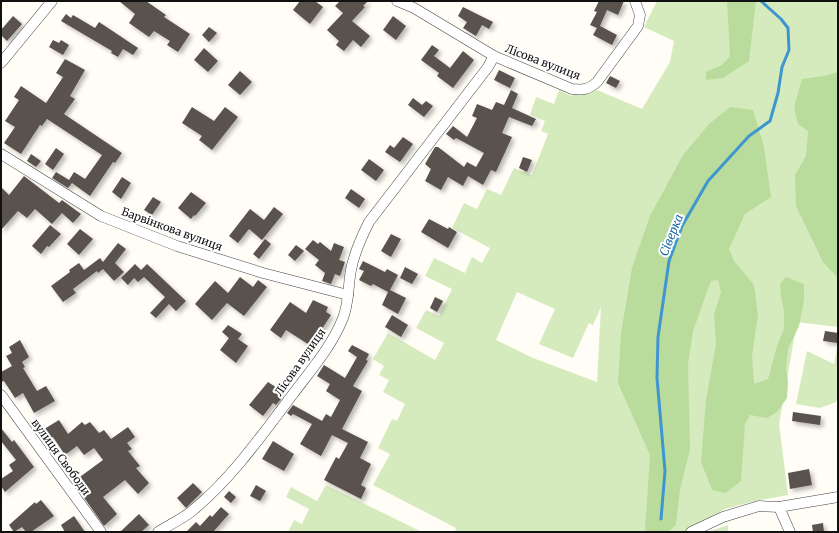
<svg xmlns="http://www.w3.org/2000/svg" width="839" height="533" viewBox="0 0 839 533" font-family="Merriweather,serif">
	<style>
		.green { fill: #d5ebbd; fill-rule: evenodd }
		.forest { fill: #b9dc9c }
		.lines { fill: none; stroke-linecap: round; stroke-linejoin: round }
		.stream { stroke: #3f96cf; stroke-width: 3 }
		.building { fill: #5a524d; filter: url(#shadow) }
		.street-casing { stroke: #444; stroke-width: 11 }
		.street { stroke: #fff; stroke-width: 10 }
		.labels { text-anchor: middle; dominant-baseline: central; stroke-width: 4; stroke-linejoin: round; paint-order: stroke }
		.street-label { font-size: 11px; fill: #111; stroke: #fff }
		.water-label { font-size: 12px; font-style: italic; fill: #1768a6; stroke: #fff }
	</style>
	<defs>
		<filter id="shadow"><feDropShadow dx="3" dy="3" stdDeviation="2" flood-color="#0004"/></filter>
	</defs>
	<rect width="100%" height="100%" fill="#fffdf5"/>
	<!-- green -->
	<g class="green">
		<path d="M657,1H838V327L797,322L779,424L788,495L755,501L725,509L685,532H455L456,528L373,485L390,454L378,448L392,419L397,421L405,404L383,392L389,380L379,375L384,366L373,359L388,333L435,360L444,343L416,328L426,310L439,316L452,289L425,276L434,258L465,273L472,257L482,263L490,248L452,228L464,203L477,209L487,189L501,195L514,168L532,175L548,134L541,131L545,121L530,115L536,97L554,104L559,90L572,96L574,92L586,94L597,90L642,109L670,62L674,41L644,27ZM517,292L555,309L539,344L573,358L589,323L593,325L601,307L597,382L533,358L496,340Z"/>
		<polygon points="838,344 838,393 836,402 820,408 796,404 807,351 834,364"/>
		<polygon points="326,485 422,532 288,532 294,520 302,524 309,509 286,497 291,487 317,501"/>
		<polygon points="728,525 728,532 708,532"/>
	</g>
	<!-- forest -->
	<g class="forest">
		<polygon points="727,1 756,1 749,61 723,78 706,80 706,72 722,65 730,56"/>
		<polygon points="838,72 838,278 823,262 796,206 795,175 806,156 808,131 798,124 794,107 802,79 824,76"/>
		<polygon points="730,107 753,110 764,147 771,197 745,214 729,249 734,261 754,285 758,315 752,356 754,384 768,379 777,346 784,328 784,311 781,297 780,284 786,277 804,284 804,300 799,326 788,349 786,369 788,381 787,398 777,412 767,418 750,415 745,424 741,481 726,493 712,490 701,462 706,400 716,344 714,315 721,292 718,280 711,281 693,331 688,364 690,449 680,490 676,525 668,532 645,532 650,455 618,383 621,333 632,268 650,216 683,155 709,124"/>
	</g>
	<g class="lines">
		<!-- stream -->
		<polyline class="stream" points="661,519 665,471 657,378 658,337 669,261 682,226 708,181 749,136 770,121 778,93 782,67 789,50 788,28 781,19 761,1"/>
	</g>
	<!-- building -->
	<g class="building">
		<polygon points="119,1 146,1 166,15 164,17 190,34 178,52 167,45 170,41 154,31 149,37 129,23 135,14"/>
		<polygon points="300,1 315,1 323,7 310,24 293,10"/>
		<polygon points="340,1 368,1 363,6 365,7 352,21 370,36 361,47 353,40 344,51 336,45 339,41 327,30 343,13 335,6"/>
		<polygon points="599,1 624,1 618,15 607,10 600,26 617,35 612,45 593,35 597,28 590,25 597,12 594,11"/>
		<polygon points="463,7 493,22 489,29 482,25 476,36 463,28 467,22 458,16"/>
		<polygon points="66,14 71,18 73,15 95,28 99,22 138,48 133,55 123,49 118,57 111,53 112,51 61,21"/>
		<polygon points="13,16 22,24 7,41 1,35 1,30"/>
		<polygon points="393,16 406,26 396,40 383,30"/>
		<polygon points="209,27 217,33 209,42 202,35"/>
		<polygon points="53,40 59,43 61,40 69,45 63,55 49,47"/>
		<polygon points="432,45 439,50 434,56 450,68 463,51 474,60 453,88 437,76 439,73 421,60"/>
		<polygon points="204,48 218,61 208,72 194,60"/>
		<polygon points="65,59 85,70 70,96 75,99 64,114 122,153 115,163 113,162 90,196 72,183 68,188 52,178 56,172 69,180 74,172 85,179 102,155 47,119 42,126 40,125 21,154 4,143 15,127 5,121 19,100 14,97 21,86 46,103 63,77 56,73"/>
		<polygon points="499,70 515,78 510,88 494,80"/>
		<polygon points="240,71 252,82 240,95 228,85"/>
		<polygon points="610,76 620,81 616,88 606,83"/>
		<polygon points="511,90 518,94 512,108 536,119 532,126 509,117 502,133 512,137 496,172 491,170 483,185 468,176 463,186 448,177 441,190 425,181 431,169 425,164 435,147 438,147 464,167 467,162 476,167 484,153 456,138 454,140 446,134 453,126 467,137 477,118 472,116 477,104 492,110 496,102 504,105"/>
		<polygon points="413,98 422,105 426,101 433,106 424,117 408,105"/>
		<polygon points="192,107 214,121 225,107 238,117 212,150 199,140 202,136 182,123"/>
		<polygon points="403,137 413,144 400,162 385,152 390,145 394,148"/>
		<polygon points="56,148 64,154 53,170 45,164"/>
		<polygon points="31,154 41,161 36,167 27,161"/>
		<polygon points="523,157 532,160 527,172 519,168"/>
		<polygon points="369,159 384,170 376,181 361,170"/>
		<polygon points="24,176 59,203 62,200 81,214 73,223 62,213 52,224 35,209 27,218 18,211 1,230 1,187 9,195"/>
		<polygon points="122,177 131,183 121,199 112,192"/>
		<polygon points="351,189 365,199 359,208 345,198"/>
		<polygon points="191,192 206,203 195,216 194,215 191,219 178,208"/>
		<polygon points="153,197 161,202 152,215 144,210"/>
		<polygon points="274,207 283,214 262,240 249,229 238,243 229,236 250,209 264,220"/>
		<polygon points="429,219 448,229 449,227 457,232 448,248 421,232"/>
		<polygon points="50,225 61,234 49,247 47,246 41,254 32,246"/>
		<polygon points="80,229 93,239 79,255 67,244"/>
		<polygon points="391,234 401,239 391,257 381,251"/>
		<polygon points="265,239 271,244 259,259 253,254"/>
		<polygon points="313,240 318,244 320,242 331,251 334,243 344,247 339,260 345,262 340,276 335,274 331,284 322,281 325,273 315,265 319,260 305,249"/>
		<polygon points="118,243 126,249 115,263 124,272 114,281 103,269 98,273 97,271 73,289 76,293 63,302 51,286 70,272 69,270 79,263 84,270 100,258 103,262"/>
		<polygon points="296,245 304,251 295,261 288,255"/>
		<polygon points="363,261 385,272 387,269 398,275 390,290 406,298 398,314 382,305 388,292 373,284 371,286 359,280 364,271 359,269"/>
		<polygon points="135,264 141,270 147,264 186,301 176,311 169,304 156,318 150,313 165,297 144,277 138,282 134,278 128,285 121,278"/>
		<polygon points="405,267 418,274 412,284 400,278"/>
		<polygon points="240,277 253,287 258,280 267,287 244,316 227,303 212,320 195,304 215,281 228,293"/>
		<polygon points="435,297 443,301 437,312 430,308"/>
		<polygon points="313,300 328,307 326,312 331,315 311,346 286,330 281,338 270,330 290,302 306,313"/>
		<polygon points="392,315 408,325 401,337 385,327"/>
		<polygon points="228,325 242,334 238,339 248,346 236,363 220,350 229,338 222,332"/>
		<polygon points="825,331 838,333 838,343 823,341"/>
		<polygon points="20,340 29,357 22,362 25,367 23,368 37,391 46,386 55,401 34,413 23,393 15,398 4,381 1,382 1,372 12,366 6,356 12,353 9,347"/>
		<polygon points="352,345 369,354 366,360 368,361 353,386 362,391 342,429 368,442 360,458 371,464 361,485 366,488 361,499 324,480 336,457 339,459 348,443 332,435 321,456 300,444 312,424 293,414 291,416 287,413 293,405 322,421 326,414 331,417 340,400 326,391 330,384 317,376 324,365 345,378 357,357 348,351"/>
		<polygon points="268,382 280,390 277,394 281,399 276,405 273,403 263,416 249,405"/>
		<polygon points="793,412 821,416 820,425 792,421"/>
		<polygon points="59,420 68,434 82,422 85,425 90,422 99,433 104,430 111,439 128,427 135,437 127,443 132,449 128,451 140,466 136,468 149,483 138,494 125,480 103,497 117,514 104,526 73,482 103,460 94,448 84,455 77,446 65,455 53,437 47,440 41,431"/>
		<polygon points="1,428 12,442 14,440 34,467 5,492 1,486 1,479 13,471 9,465 16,460 1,441"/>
		<polygon points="273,441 294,454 284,471 262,459"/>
		<polygon points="809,469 812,485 790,489 788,473"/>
		<polygon points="193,483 202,492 186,508 177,498"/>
		<polygon points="256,485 266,491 260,501 250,496"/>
		<polygon points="229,491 236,497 231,503 224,497"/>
		<polygon points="41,500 54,516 31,532 26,532 22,527 14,532 9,525 35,502 36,504"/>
		<polygon points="221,507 229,514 213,532 186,532 196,522 200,526 210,515 212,517"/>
		<polygon points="139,514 149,525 141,532 120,532"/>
		<polygon points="74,516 85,532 65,532 61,525"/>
		<polygon points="823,523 824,532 813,532 812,525"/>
	</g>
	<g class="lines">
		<!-- street casing -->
		<g class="street-casing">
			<g id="street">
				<path d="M397,1L414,8L494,56L572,89C583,90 588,90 597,82L638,26L640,15L635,1"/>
				<polyline points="1,63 52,1"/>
				<polyline points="1,154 101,216 177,246 263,273 348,295"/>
				<polyline points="1,395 101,532"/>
				<polyline points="779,507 790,532"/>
				<path d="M158,532C169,525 182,519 192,511C232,478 262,435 293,394C311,370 332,346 343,318C349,303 348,286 351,270C354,253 361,238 369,222L488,67L494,56"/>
				<polyline points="691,532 723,517 759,506 779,507 838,497"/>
			</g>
		</g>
		<!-- street -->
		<use href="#street" class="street"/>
	</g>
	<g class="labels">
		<!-- street labels -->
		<g class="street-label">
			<text transform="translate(543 62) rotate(21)">Лісова вулиця</text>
			<text transform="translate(172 229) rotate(20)">Барвінкова вулиця</text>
			<text transform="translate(300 362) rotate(-55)">Лісова вулиця</text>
			<text transform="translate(61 457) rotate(54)">вулиця Свободи</text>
		</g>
		<!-- water labels -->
		<g class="water-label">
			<text transform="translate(671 235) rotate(-68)">Сіверка</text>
		</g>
	</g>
	<!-- border -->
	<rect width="839" height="533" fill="none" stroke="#111111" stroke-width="4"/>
</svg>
